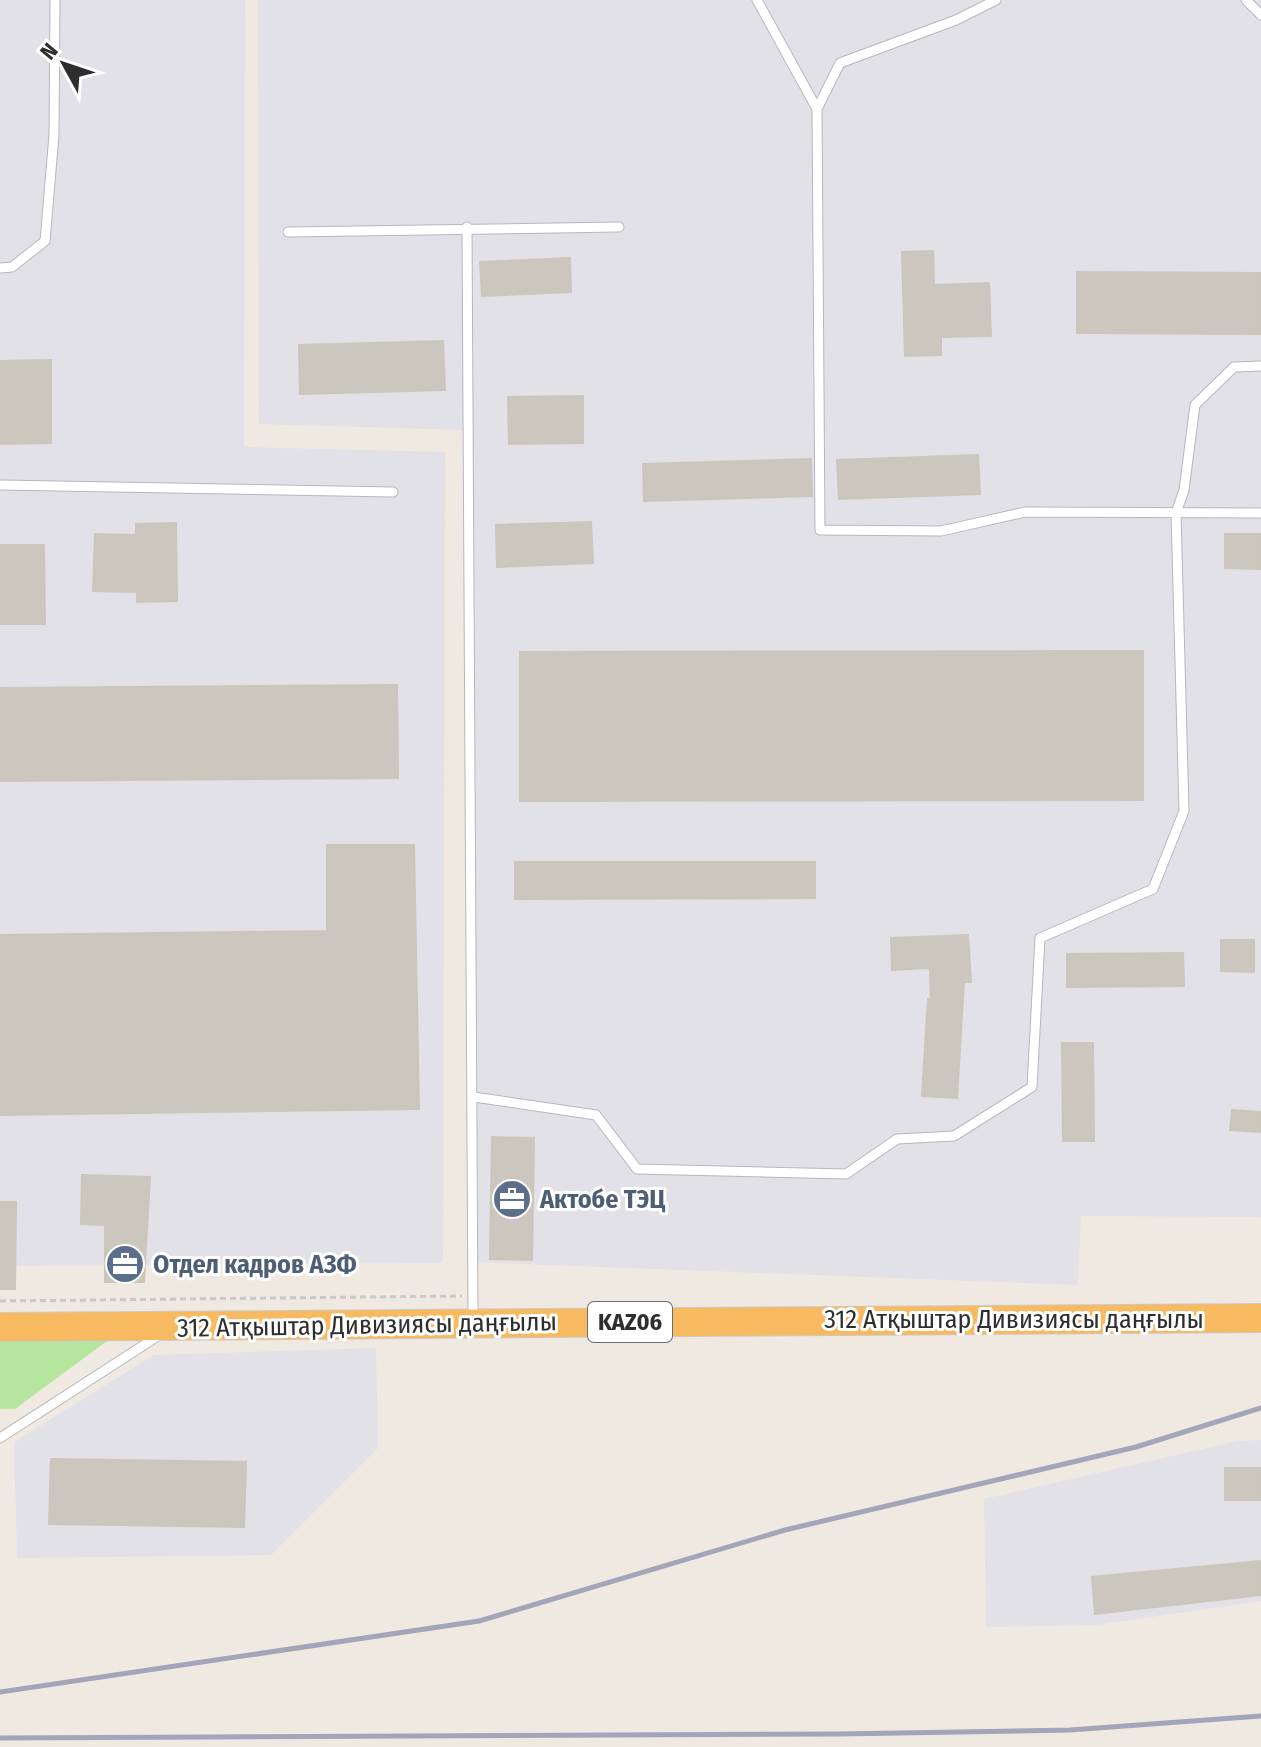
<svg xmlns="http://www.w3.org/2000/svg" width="1261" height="1747" viewBox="0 0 1261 1747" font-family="'Fira Sans Condensed',sans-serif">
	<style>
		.industrial { fill: #e3e1e8 }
		.green { fill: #b6e59e }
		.building { fill: #cbc7bf; stroke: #cbc5ba; stroke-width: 2 }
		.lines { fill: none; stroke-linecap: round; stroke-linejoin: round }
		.service-casing { stroke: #b4b7c1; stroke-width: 11 }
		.trunk-casing { stroke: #c9c9c9; stroke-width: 30 }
		.path { stroke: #c9c9c9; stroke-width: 3; stroke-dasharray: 6 4; stroke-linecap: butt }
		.service { stroke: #fff; stroke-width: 9 }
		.trunk { stroke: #f8ba60; stroke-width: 28 }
		.rail { stroke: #a3a6b8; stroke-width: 5 }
		.labels { text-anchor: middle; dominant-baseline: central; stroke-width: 6; stroke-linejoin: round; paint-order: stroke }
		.shield { fill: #fff; stroke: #6d6d6d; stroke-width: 2 }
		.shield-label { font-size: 24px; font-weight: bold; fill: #2e2e2e }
		.service-label { font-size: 26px; font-weight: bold; fill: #4e5e75; stroke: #fff; text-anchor: start }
		.street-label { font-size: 26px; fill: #2e2e2e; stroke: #fff }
	</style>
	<rect width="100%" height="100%" fill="#efe9e1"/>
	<!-- industrial -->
	<g class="industrial">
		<polygon points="0,0 245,0 244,447 445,452 443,1263 0,1266"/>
		<polygon points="258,0 1261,0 1261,1217 1081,1216 1078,1285 468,1262 463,430 259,424"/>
		<polygon points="376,1348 378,1448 271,1555 17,1558 14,1442 154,1355"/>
		<polygon points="1261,1440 1261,1601 1097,1625 986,1627 984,1499 1237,1441"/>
	</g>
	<!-- green -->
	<polygon class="green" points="0,1341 107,1341 15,1409 0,1409"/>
	<!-- building -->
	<g class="building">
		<polygon points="933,251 934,285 989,283 991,336 941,337 941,355 905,356 902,252"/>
		<polygon points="570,258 571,292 482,296 480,262"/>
		<polygon points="1077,272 1261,273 1261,334 1077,333"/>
		<polygon points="443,341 445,390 300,394 299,345"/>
		<polygon points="51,360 51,443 0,444 0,361"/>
		<polygon points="583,396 583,443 509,444 508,397"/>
		<polygon points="978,455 980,494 839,499 837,460"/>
		<polygon points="811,459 812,496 644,501 643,464"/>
		<polygon points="591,522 593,563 497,567 496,525"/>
		<polygon points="176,523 177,601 137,602 137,592 93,591 95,534 136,535 136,524"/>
		<polygon points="1225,534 1261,534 1261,569 1225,568"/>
		<polygon points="0,545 44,545 45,624 0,624"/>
		<polygon points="1143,651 1143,800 520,801 520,652"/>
		<polygon points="397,685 398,778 0,781 0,688"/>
		<polygon points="327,845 414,845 419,1109 0,1115 0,935 327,931"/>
		<polygon points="515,862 815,862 815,898 515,899"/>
		<polygon points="968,935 971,982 964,982 957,1098 922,1096 928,999 931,999 930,968 892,970 891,938"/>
		<polygon points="1221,940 1254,940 1254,972 1221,971"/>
		<polygon points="1183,953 1184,986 1067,987 1067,954"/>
		<polygon points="1062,1043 1093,1043 1094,1141 1063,1141"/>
		<polygon points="1232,1110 1261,1112 1261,1132 1230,1130"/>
		<polygon points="492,1137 534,1138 532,1260 490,1259"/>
		<polygon points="82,1175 150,1177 144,1282 105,1282 105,1225 81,1224"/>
		<polygon points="0,1202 16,1202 15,1289 0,1289"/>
		<polygon points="51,1459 246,1462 244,1527 49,1524"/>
		<rect x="1225" y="1468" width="36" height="32"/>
		<polygon points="1261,1561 1261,1595 1095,1614 1092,1577"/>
	</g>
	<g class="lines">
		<!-- service casing -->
		<g class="service-casing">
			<g id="service">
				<polyline points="757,0 817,109 820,530 941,531 1025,512 1261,513"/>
				<polyline points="1246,0 1261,15"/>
				<polyline points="817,109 840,63 956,20 996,0"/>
				<polyline points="467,227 473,1319"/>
				<polyline points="288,232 619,227"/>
				<polyline points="0,268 12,267 45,241 54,135 55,0"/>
				<polyline points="0,485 393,492"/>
				<polyline points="474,1097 596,1115 637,1169 846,1174 897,1139 954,1136 1032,1087 1040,938 1153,889 1184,811 1176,513 1184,490 1195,405 1234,367 1261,366"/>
				<polyline points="0,1438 161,1334"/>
			</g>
		</g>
		<!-- trunk casing -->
		<g class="trunk-casing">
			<polyline id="trunk" points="0,1327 1261,1318"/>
		</g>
		<!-- path -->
		<polyline class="path" points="0,1301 462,1296"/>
		<!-- service -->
		<use href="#service" class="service"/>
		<!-- trunk -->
		<use href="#trunk" class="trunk"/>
		<!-- rail -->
		<g class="rail">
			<polyline points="0,1692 479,1621 785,1530 1136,1447 1261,1408"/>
			<polyline points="0,1738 839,1734 1070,1730 1261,1716"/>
		</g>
	</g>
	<!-- icons -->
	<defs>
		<g id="office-disc" transform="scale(2)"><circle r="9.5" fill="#5c6f8a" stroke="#fff"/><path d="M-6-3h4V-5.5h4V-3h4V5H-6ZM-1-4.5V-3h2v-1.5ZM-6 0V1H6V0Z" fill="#fff"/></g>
	</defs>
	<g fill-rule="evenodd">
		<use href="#office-disc" x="512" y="1199"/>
		<use href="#office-disc" x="125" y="1264"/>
	</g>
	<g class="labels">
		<!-- shield labels -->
		<rect class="shield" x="588" y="1302" width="84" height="40" rx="6"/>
		<g class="shield-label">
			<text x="630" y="1322">KАZ06</text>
		</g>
		<!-- service labels -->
		<g class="service-label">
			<text x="540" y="1199">Актобе ТЭЦ</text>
			<text x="153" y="1264">Отдел кадров АЗФ</text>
		</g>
		<!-- street labels -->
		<g class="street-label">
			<text x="1014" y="1319">312 Атқыштар Дивизиясы даңғылы</text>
			<text transform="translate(367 1325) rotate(-1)">312 Атқыштар Дивизиясы даңғылы</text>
		</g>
	</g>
	<!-- north arrow -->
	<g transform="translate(64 64) rotate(310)" stroke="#ffffff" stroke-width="6" paint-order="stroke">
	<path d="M0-6L14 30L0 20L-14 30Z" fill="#2e2e2e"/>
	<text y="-12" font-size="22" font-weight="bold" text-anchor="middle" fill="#2e2e2e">N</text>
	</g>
</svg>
